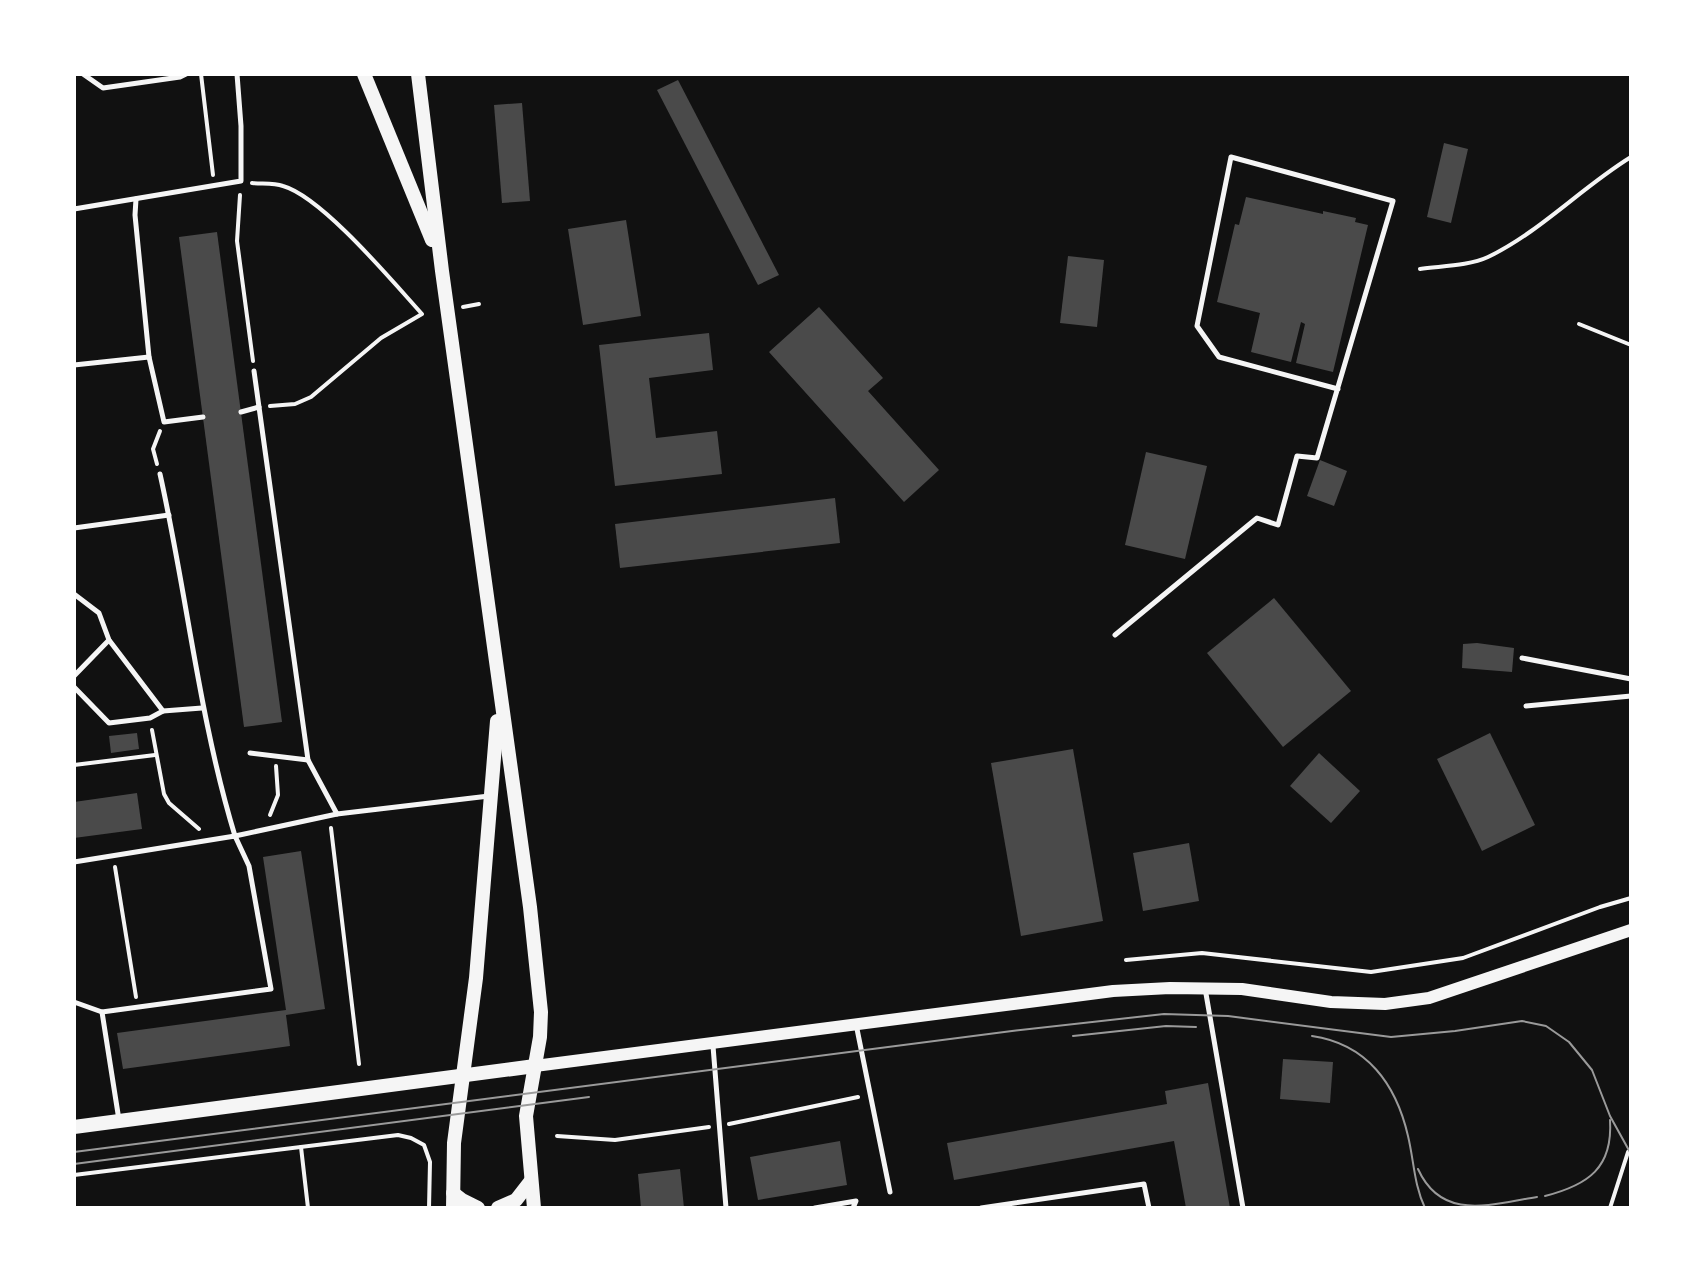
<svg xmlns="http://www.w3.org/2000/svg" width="1705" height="1282" viewBox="0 0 1705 1282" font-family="Lato,sans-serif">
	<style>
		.building { fill: #4a4a4a }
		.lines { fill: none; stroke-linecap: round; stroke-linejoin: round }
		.path { stroke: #f5f5f5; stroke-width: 4 }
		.service { stroke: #f5f5f5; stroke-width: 5 }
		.tertiary { stroke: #f5f5f5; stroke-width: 12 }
		.secondary { stroke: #f5f5f5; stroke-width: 14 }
		.tram { stroke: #9a9a9a; stroke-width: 2 }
	</style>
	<rect width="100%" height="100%" fill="#111"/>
	<!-- building -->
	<g class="building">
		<polygon points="678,80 779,275 758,285 657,90"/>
		<polygon points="522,103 530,201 502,203 494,105"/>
		<polygon points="1444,143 1468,149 1451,223 1427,217"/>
		<polygon points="1246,197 1323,214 1323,211 1356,218 1355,222 1368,225 1333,372 1296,363 1305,324 1301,322 1291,362 1251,352 1260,313 1217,302 1235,224 1239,225"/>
		<polygon points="626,220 641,316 583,325 568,229"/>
		<polygon points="217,232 282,722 244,727 179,237"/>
		<polygon points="1068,256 1104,260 1097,327 1060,323"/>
		<polygon points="819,307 883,378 868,391 939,470 904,502 769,352"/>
		<polygon points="709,333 713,370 649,378 656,438 717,431 722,474 615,486 599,345"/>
		<polygon points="1146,452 1207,466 1185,559 1125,545"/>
		<polygon points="1320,460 1347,471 1334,506 1307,496"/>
		<polygon points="835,498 840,543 620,568 615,524"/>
		<polygon points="1274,598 1351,691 1283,747 1207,653"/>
		<polygon points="1477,643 1514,648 1512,672 1462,668 1463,644"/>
		<polygon points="137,733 139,749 111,753 109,736"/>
		<polygon points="1490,733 1535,825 1482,851 1437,759"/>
		<polygon points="1073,749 1103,921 1021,936 991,763"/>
		<polygon points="1319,753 1360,791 1331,823 1290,786"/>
		<polygon points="137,793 142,829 74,838 74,802"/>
		<polygon points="1189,843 1199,901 1143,911 1133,853"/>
		<polygon points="301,851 325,1009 286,1015 290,1046 123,1069 117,1033 286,1010 263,857"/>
		<polygon points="1283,1059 1333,1062 1330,1103 1280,1099"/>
		<polygon points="1208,1083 1230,1208 1186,1208 1174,1141 954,1180 947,1143 1167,1104 1165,1091"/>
		<polygon points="840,1141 847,1185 758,1200 750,1157"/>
		<polygon points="680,1169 684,1208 641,1208 638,1174"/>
	</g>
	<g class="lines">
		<!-- path -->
		<g class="path">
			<polyline points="201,74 213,175"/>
			<path d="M252,183C262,184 274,183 283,186C322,197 393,282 422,314L381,338L311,397L295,404L270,406"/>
			<polyline points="240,195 237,241 253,361"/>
			<path d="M1420,269C1441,266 1469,266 1488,257C1540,232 1582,187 1631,157"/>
			<polyline points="463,307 479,304"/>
			<polyline points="1579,324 1631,345"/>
			<polyline points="157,464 153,449 160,431"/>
			<polyline points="152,730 164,794 169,803 199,829"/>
			<polyline points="74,765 155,755"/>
			<polyline points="270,815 278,795 276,766"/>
			<polyline points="331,828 359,1064"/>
			<polyline points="115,867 136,997"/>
			<polyline points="1126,960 1202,953 1371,972 1463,958 1600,907 1631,898"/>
			<polyline points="729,1124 858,1097"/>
			<polyline points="557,1136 615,1140 709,1127"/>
			<polyline points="301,1147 308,1208"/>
			<polyline points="74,1175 398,1135 411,1138 424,1145 430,1162 429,1208"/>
			<polyline points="1610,1208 1628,1152 1631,1150"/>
		</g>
		<!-- service -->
		<g class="service">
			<polyline points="83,74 103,88 180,77 186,74"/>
			<polyline points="136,199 135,215 149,357 164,422 203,417"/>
			<polyline points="74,209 241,181 241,126 237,74"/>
			<polyline points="74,365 149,357"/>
			<polyline points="254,371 308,760 337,814 489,796"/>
			<polyline points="241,412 259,407"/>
			<path d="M160,474C187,595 199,718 235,836L337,814"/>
			<polyline points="74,528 169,515"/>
			<polyline points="74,594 99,613 109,640 163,711 202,708"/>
			<polyline points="1115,635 1257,518 1278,525 1297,456 1317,458 1393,201 1231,157 1197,326 1219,357 1338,389"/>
			<polyline points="1522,658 1631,679"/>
			<polyline points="74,676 109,640"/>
			<polyline points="74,687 109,723 150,718 163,711"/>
			<polyline points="1526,706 1631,696"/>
			<polyline points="250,753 308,760"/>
			<polyline points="74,862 235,836 249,866 271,989 102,1012 119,1120"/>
			<polyline points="1205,988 1243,1208"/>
			<polyline points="74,1002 102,1012"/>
			<polyline points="856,1024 890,1192"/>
			<polyline points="713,1046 726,1208"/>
			<polyline points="815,1208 856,1201 853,1208"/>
			<polyline points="981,1208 1144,1184 1149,1208"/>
		</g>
		<!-- tertiary -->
		<polyline class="tertiary" points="535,1066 1113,991 1170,988 1242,989 1331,1002 1385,1004 1429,998 1631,930"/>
		<!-- secondary -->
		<g class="secondary">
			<polyline points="364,74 432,240"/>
			<polyline points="418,74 442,271 530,907 541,1012 540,1037 526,1116 534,1208"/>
			<polyline points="74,1127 535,1066"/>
			<polyline points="453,1193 462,1200 478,1208"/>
			<polyline points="453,1208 454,1143 476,978 497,721"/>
			<polyline points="498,1208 516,1200 530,1182"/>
		</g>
		<!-- tram -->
		<g class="tram">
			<polyline points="1073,1036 1166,1026 1196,1027"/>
			<path d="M1312,1036C1367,1044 1396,1084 1408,1136C1414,1161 1414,1185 1425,1208"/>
			<polyline points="74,1152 1012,1031 1164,1014 1228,1016 1391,1037 1455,1031 1522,1021 1546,1026 1569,1042 1592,1070 1610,1116 1631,1154"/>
			<polyline points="74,1164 589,1097"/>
			<path d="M1418,1169C1442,1222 1491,1204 1537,1197"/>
			<path d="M1545,1196C1588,1185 1613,1168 1610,1120"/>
		</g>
	</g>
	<!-- border -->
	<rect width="1705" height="1282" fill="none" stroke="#ffffff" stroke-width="152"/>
</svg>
